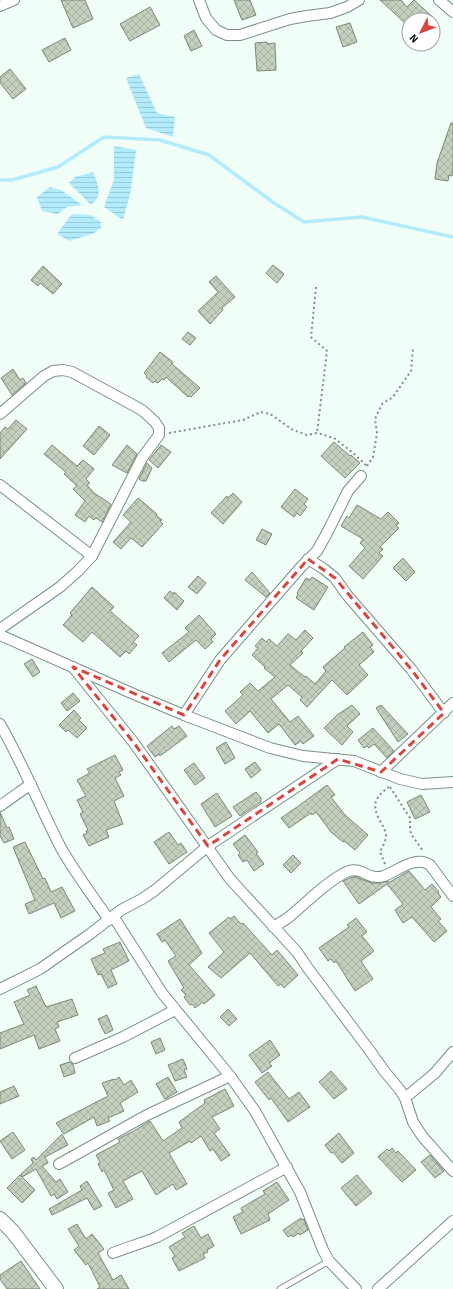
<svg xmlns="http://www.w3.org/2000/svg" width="453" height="1289" viewBox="0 0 453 1289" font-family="'Source Sans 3',sans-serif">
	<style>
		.water { fill: url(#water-rules) }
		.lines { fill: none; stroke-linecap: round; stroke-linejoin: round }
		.stream { stroke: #b1ebfc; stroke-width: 3.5 }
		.building { fill: url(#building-cross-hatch); stroke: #7b8776 }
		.lane-casing { stroke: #7b9085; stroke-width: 7 }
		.street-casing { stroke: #7b9085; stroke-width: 12 }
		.secondary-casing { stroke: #7b9085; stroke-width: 16 }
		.path { stroke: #828d87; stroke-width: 2; stroke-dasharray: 2 3; stroke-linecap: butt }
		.lane { stroke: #fff; stroke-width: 5 }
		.street { stroke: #fff; stroke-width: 10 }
		.secondary { stroke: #fff; stroke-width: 14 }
		.marked { fill: none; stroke: #d6483f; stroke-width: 3; stroke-dasharray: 8 5; stroke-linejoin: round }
	</style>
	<defs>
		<pattern id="water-rules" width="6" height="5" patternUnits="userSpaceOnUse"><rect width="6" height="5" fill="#b1ebfc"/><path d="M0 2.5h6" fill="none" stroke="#97c9d7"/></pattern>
		<pattern id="building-cross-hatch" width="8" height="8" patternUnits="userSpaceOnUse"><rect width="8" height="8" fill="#c4d0be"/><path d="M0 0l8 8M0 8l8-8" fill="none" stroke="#a7b2a2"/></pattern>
	</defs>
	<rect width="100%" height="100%" fill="#f0fef7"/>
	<!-- water -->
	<g class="water">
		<polygon points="139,74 157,113 175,117 173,137 146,128 126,78"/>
		<polygon points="114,146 136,150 131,190 123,220 104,207 114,180"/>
		<path d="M93,172C98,185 104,195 91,205L69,183L75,177Z"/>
		<polygon points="50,187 61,190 82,205 67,207 58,214 42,211 37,197"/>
		<polygon points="72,214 90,215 101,222 101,228 93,234 69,241 57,234"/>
	</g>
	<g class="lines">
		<!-- stream -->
		<polyline class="stream" points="0,180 12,180 58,167 104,137 160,140 209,155 274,203 304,222 362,217 453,237"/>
	</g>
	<!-- building -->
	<g class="building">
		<polygon points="61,0 85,0 93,19 73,28"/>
		<polygon points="234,0 250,0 256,15 242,20"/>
		<polygon points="380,0 401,0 407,7 414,0 436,20 409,20 409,23 407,25"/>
		<polygon points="150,7 160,25 130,41 120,24"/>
		<polygon points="350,23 357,42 343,47 336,27"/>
		<polygon points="194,30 202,46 191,51 184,36"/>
		<polygon points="65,38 71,50 49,62 42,50"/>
		<polygon points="267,42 267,44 275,43 276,70 257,71 255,43"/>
		<polygon points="10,69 26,89 13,99 0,83 0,77"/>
		<polygon points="451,123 453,123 453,165 452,176 449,175 448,181 435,179 437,163"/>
		<polygon points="273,265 284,274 277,283 266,273"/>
		<polygon points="43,266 62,284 53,294 40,283 38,286 31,280"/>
		<polygon points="216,276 235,297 222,308 223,310 210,324 198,311 218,292 209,282"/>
		<polygon points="188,332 196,338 190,345 182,339"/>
		<polygon points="160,352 173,362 172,364 200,388 191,397 189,396 188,397 166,377 164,380 162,379 158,383 155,381 153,383 146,377 147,376 144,373"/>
		<polygon points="13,369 20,380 23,378 26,383 12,395 1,378"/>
		<polygon points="16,420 27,429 0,459 0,433 5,427 8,429"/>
		<polygon points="99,426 110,435 94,455 83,446"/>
		<polygon points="334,442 350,456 351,455 360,463 345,478 321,456"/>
		<polygon points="52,445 77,466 83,460 94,469 86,479 90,483 87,485 94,493 111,504 102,522 96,518 94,520 89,516 85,522 75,515 85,501 73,489 77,486 64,474 66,472 44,454"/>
		<polygon points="127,445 137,454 127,473 112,465"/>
		<polygon points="161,445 171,452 158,468 149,460"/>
		<polygon points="147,463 152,468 146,481 142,481 139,479"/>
		<polygon points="295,489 308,499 304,504 307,507 300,516 297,513 294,517 281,507"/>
		<polygon points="233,493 242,502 223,524 211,513 227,496 228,498"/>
		<polygon points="138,498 157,514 156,515 162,520 160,521 163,524 142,547 131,538 121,549 113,542 131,522 123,515"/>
		<polygon points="357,505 381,519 388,512 399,523 396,526 399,528 380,547 383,549 379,553 383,556 363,579 349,566 365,548 360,543 363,539 341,526 347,516 349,518"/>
		<polygon points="262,529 272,534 266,545 256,540"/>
		<polygon points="403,558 415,572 406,581 393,568"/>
		<polygon points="252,572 270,593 266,597 245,580"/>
		<polygon points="198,576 206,583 197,594 188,587"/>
		<polygon points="312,577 328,587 314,610 296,598 298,594 297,593 306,578 310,580"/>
		<polygon points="92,587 114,607 110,611 139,636 133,642 137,645 129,654 126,651 120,657 92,632 83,642 63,625 72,615 70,613"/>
		<polygon points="170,591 173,594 174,592 184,601 177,610 164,598"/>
		<polygon points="199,615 216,634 211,639 213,642 205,649 196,640 169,662 162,653 189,632 185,628"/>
		<polygon points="305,630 313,638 301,651 303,653 290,665 305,677 306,676 315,684 326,671 323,667 345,648 344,647 363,632 373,645 370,647 374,652 359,665 368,675 347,695 332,680 307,707 300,700 302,697 288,685 271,699 290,722 298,716 314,736 303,744 301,741 295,745 279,724 268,733 250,711 236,724 225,711 243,695 240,692 250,683 258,691 275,677 264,668 265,667 252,655 258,648 255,646 262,638 266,642 269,639 277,646 288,634 296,640"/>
		<polygon points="32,659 40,672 33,677 24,664"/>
		<polygon points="73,693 80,701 67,711 61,703"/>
		<polygon points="352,705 360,714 347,726 353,732 342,745 324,728 337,715"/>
		<polygon points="381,705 408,734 398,742 376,708"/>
		<polygon points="74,710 81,718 79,720 87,728 77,738 68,730 66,732 59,725"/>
		<polygon points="172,726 174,729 179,726 187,736 160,756 159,754 155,757 147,746"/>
		<polygon points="373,728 394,751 387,758 374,744 369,748 367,746 364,748 358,740"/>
		<polygon points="226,742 235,758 225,764 216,748"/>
		<polygon points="115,755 123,770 119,772 121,775 115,778 124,796 114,801 123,824 106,830 109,837 89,846 83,835 87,833 86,831 88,830 80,814 83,812 77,800 86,796 77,780 90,773 87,769"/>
		<polygon points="255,762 261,770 251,778 245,769"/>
		<polygon points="194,763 205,778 195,785 184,770"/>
		<polygon points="327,785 335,795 331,797 345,815 368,835 355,850 344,841 343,842 331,832 316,812 312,815 311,813 289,828 281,818 297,807"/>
		<polygon points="256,792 261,798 261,802 240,816 233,807"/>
		<polygon points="217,793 232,816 215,827 201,804"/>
		<polygon points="421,795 430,812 415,819 407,802"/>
		<polygon points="0,812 7,828 9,827 14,839 4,843 0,836"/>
		<polygon points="169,832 178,845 181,843 187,852 169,864 154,842"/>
		<polygon points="245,835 258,852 256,853 264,864 254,871 247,860 243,862 238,855 240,853 233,844"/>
		<polygon points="25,842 43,879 45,878 51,892 62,887 75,911 61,918 54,903 29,914 25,904 35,900 13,847"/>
		<polygon points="293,855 301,863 291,873 283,865"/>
		<polygon points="409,871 425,890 432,884 439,892 438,893 441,897 431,907 441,919 438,921 447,931 434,942 412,917 403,923 395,910 403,904 387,884 359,904 343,881 350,878 354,877 372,883 380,883 388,881 388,883"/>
		<polygon points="234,916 241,924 243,923 272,955 277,950 298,975 284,988 281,984 278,986 250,953 221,978 208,967 224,952 209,933 229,917 230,919"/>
		<polygon points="356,918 367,932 362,936 374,951 361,961 373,979 355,991 336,961 334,963 331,959 328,961 319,948 349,927 347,925"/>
		<polygon points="180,919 202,953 189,965 215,995 204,1004 203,1002 195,1008 192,1004 190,1005 184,997 186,995 181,990 184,988 168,961 176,956 165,940 162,942 157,934"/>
		<polygon points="120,942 129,961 111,970 117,984 108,988 101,974 98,975 91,959 105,953 103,949"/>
		<polygon points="36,986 46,1007 72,999 78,1015 57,1022 59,1027 55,1029 60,1041 39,1049 34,1035 0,1049 0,1033 24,1024 14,1002 30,995 27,990"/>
		<polygon points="228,1009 237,1019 229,1026 220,1017"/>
		<polygon points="107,1015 113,1030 105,1034 98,1019"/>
		<polygon points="160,1038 165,1050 156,1054 151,1042"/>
		<polygon points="270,1040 280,1055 269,1063 272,1066 262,1073 249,1055"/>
		<polygon points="183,1059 187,1069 184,1070 187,1077 175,1081 168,1065"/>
		<polygon points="70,1062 73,1064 75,1073 64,1077 60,1065"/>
		<polygon points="331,1071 347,1089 334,1099 319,1082"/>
		<polygon points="268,1072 289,1099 299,1092 310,1107 288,1122 271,1098 269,1100 255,1082"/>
		<polygon points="119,1077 124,1085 131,1080 138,1092 120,1103 124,1111 108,1118 110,1121 97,1126 94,1117 64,1134 56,1123 108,1096 102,1083 114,1079 115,1080"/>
		<polygon points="168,1077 177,1092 165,1099 156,1084"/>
		<polygon points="14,1086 19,1096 0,1104 0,1092"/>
		<polygon points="225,1089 234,1106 212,1117 220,1129 214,1133 230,1155 221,1161 213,1149 210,1151 201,1136 191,1143 190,1141 169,1153 187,1184 176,1190 173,1184 156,1195 142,1171 123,1181 133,1199 116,1208 108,1193 114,1190 104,1170 102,1172 98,1164 100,1162 96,1155 120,1142 118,1139 134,1131 150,1121 163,1141 182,1128 179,1122 205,1103 204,1100"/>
		<polygon points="13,1132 25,1150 12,1159 0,1141"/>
		<polygon points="339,1133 354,1153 342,1163 333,1152 331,1153 325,1145"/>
		<polygon points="62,1134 68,1145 45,1157 48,1163 42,1166 56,1182 60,1179 68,1192 57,1199 54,1194 51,1196 36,1169 22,1177 21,1174 33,1163 31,1159 34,1157 36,1160"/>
		<polygon points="392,1148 396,1153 398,1151 416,1170 402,1182 378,1157 387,1149 389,1151"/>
		<polygon points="430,1155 444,1171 435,1178 421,1162"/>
		<polygon points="20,1175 35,1190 22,1203 7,1188"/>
		<polygon points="357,1175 372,1193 356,1206 341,1188"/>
		<polygon points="87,1181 102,1206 94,1210 87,1198 52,1215 49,1209 82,1190 80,1186"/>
		<polygon points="277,1182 289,1200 268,1214 270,1220 241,1234 233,1217 243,1212 241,1208 265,1194 263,1191"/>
		<polygon points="301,1218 302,1220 304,1219 308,1230 300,1235 299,1233 293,1237 292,1235 288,1237 283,1230"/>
		<polygon points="77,1224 86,1239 92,1234 104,1249 98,1253 113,1280 121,1275 129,1289 97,1289 100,1287 88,1263 86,1265 74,1250 79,1246 68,1229"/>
		<polygon points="194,1226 201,1238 208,1234 214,1246 207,1250 208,1252 203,1254 205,1258 179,1271 172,1258 175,1256 169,1247 185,1237 182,1233"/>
		<polygon points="21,1261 40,1289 7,1289 0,1279 0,1275"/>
	</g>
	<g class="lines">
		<!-- lane casing -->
		<g class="lane-casing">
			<polyline id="lane" points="280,1289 329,1261"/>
		</g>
		<!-- street casing -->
		<g class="street-casing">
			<g id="street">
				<polyline points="199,0 206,18 216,30 227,35 240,35 290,19 307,16 330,13 347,7 359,0"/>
				<polyline points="439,0 453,12"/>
				<polyline points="0,6 14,0"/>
				<polyline points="0,414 44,376 53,371 63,370 72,372 142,410 155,422 159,428 159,435 142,458 92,556 78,571 60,587 0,629"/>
				<polyline points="0,485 92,556"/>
				<polyline points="308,559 324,569 335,578 347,595 411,669 444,713"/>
				<polyline points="0,635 129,692 184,715 270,748 303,756 354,761 400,779 422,784 453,782"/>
				<polyline points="73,667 134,743 230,879 297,952 307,967 370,1051 385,1072 400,1090 405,1098 413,1122 422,1136 453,1171"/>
				<polyline points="184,715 220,660 301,567 317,551 327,533 348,491 361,476"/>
				<path d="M0,724C23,764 40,807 61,848C75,873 93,896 109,920"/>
				<polyline points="381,772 453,703"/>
				<polyline points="0,806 31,784"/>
				<polyline points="113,916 162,993 230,1076 255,1111 300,1192 323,1250 329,1261 356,1289"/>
				<path d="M273,927C278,924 284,921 289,917C305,904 319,889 336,878C340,876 345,872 349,871C363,867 368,881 384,876C397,871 416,855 430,865L453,896"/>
				<polyline points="0,989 40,969 90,934 121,910 142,899 154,891 208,846 338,759"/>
				<polyline points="75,1058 123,1037 175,1010"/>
				<polyline points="405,1098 435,1073 453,1052"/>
				<polyline points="59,1164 147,1115 230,1076"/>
				<path d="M113,1253C128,1247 143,1243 157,1237L287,1167"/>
				<polyline points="378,1289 453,1221"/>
			</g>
		</g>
		<!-- secondary casing -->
		<g class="secondary-casing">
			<polyline id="secondary" points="0,1219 13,1232 56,1289"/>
		</g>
		<!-- path -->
		<g class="path">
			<polyline points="316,287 311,337 327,351 317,433"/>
			<polyline points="169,433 243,420 261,412 270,414 293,430 307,435 317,433 334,438 352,452 367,466"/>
			<polyline points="367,466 373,457 377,433 375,419 382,404 393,397 411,371 413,349"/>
			<polyline points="390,787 410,818 410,827 411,834 423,851"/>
			<path d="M385,864L380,852C382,847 386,841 386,836C386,831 383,826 380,821C371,804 375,797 390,786"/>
		</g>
		<!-- lane -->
		<use href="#lane" class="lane"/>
		<!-- street -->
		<use href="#street" class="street"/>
		<!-- secondary -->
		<use href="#secondary" class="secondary"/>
	</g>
	<!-- marked area -->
	<path class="marked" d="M308,559L335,578L411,669L444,713L381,772L338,759L208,846L134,743L73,667L184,715L220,660Z"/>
	<!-- north arrow -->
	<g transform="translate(421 32) rotate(228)"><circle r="19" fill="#ffffff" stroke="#9fa2a0"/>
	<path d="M0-3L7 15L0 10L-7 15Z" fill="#d6483f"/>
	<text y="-6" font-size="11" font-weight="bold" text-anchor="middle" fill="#0e1612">N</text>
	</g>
</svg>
